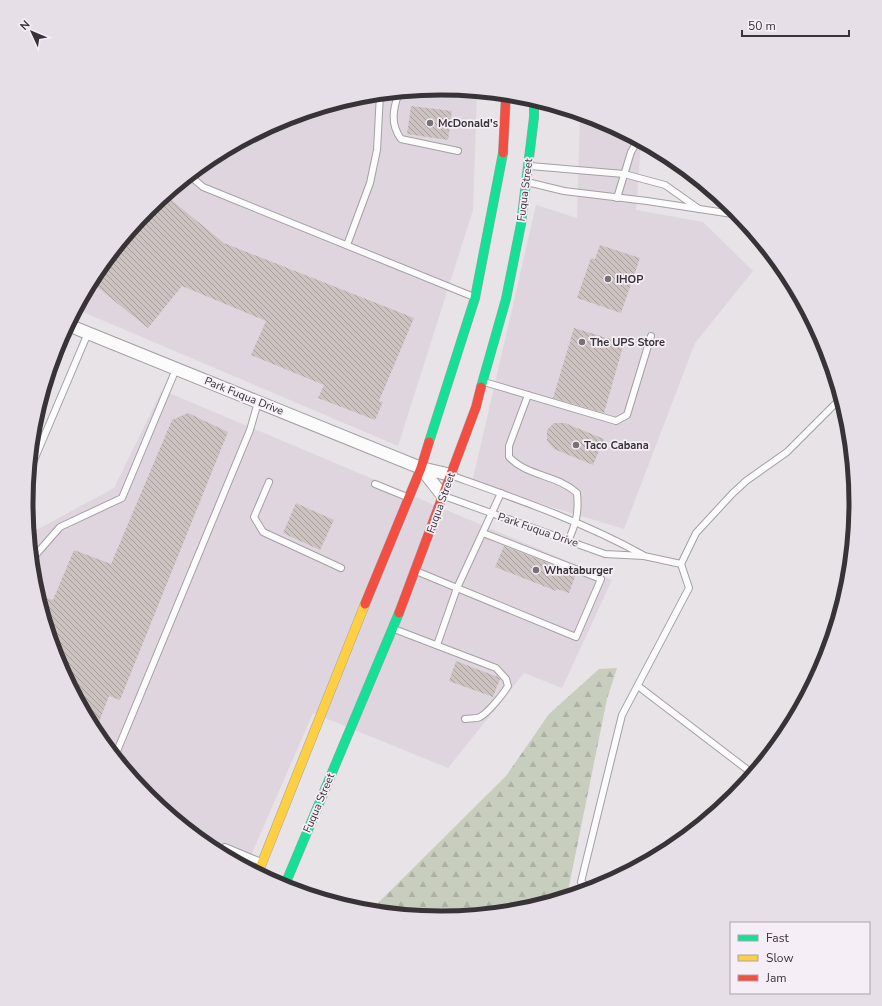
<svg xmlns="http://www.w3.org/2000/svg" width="882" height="1006" viewBox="0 0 882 1006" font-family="'Nunito Sans',sans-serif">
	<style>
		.built { fill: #dfd5df }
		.forest { fill: url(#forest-firs) }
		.building { fill: url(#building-back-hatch) }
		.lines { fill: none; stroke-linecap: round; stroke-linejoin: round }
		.lane-casing { stroke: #a3a0a3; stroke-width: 8 }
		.street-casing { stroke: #a3a0a3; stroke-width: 14 }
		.fast-casing { stroke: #a3a0a3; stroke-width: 10 }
		.slow-casing { stroke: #a3a0a3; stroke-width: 10 }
		.jam-casing { stroke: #a3a0a3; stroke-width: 10 }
		.lane { stroke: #fbfbfb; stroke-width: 6 }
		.street { stroke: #fbfbfb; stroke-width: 12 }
		.fast { stroke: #16e098; stroke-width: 9 }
		.slow { stroke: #ffcf43; stroke-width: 9 }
		.jam { stroke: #f24e42; stroke-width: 9 }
		.poi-dot { fill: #757175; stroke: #f6eef7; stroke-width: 1.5 }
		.labels { text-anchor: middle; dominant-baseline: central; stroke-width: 3.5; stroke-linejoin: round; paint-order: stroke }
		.poi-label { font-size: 11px; font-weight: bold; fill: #373337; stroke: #f6eef7; text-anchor: start }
		.street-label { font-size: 11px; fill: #373337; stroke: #f6eef7 }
		.rim { fill: none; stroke: #373337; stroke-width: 5 }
	</style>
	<defs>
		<pattern id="forest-firs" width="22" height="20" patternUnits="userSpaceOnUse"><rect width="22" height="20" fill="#c7cebe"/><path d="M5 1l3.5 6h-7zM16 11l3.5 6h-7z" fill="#acb1a4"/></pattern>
		<pattern id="building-back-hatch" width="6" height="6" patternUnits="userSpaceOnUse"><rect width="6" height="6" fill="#ccc3c1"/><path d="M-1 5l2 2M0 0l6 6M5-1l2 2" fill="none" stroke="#a69f9e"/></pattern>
	</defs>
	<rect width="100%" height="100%" fill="#e7e3e7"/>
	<!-- built -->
	<g class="built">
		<polygon points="441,88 477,92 473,210 398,446 76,309 96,272 148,209 211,158 282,120 360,96"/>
		<polygon points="580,114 600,120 641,142 636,210 703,222 753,271 695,343 624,529 472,483 536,205 577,218"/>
		<polygon points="162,390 612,580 562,688 524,673 448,768 313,713 246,867 210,848 147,796 96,733 58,662 34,584 29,534 114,488"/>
	</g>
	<!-- forest -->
	<polygon class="forest" points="617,668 607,699 567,896 522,910 441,918 374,911 379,902 506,776 549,714 599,669"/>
	<!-- building -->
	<g class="building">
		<polygon points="411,106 452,111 448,140 407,134"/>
		<polygon points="165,195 224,243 414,318 379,401 383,402 375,420 318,398 324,385 251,355 266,321 182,286 148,328 91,282 96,272 148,209"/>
		<polygon points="600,245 640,258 621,313 577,298 591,258 595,259"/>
		<polygon points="574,328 624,343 604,413 553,398"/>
		<polygon points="188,413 228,432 120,700 109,696 95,732 58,662 37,594 53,600 74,550 111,564 172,420"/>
		<polygon points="554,423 565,423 604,439 593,465 554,449 547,441 547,430"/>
		<polygon points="296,503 334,520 320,550 283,533"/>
		<polygon points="504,546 576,574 569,593 557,589 556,591 495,567"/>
		<polygon points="456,661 498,677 500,679 493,697 449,681"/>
	</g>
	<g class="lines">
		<!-- lane casing -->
		<g class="lane-casing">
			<g id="lane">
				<path d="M399,92C393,109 390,124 401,139L458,151"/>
				<polyline points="530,166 624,174 665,185 699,209"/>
				<polyline points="189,175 203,187 474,297"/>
				<polyline points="527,182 564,191 647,201 739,215"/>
				<polyline points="617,198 631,152 638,140"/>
				<polyline points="347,245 370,183 377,150 380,94"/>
				<polyline points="484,382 616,421 627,415 651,336"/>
				<path d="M528,395L509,446V457C528,477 556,474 577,493C579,512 576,524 568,541"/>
				<polyline points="29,472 88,333"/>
				<path d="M453,476C517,499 584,522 643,555"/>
				<polyline points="269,482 254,517 263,532 341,568"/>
				<polyline points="375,484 407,497"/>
				<polyline points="444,496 605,554 644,556 681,564 689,588 622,715 581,882 591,889"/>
				<polyline points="483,533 601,579 576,637 457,588 501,493"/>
				<polyline points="32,559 60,527 122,498 176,369"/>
				<polyline points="681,564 696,533 732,494 746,481 787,452 841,398"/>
				<polyline points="416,571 457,588 437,645"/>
				<path d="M394,629L496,668L506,679L508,686C503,694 489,712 480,717C476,719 469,718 465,719"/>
				<polyline points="638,686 753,774"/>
				<polyline points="115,756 250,430 258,402"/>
				<polyline points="225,847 261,862"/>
			</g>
		</g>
		<!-- street casing -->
		<g class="street-casing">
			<g id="street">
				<polyline points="68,325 421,468 451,475"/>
				<polyline points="421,468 443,496"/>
			</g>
		</g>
		<!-- fast casing -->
		<g class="fast-casing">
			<g id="fast">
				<polyline points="481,387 506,299 521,224 534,117 534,100"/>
				<polyline points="429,442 475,298 503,153"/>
				<polyline points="284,887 399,613"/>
			</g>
		</g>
		<!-- slow casing -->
		<g class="slow-casing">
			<polyline id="slow" points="258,873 365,604"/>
		</g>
		<!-- jam casing -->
		<g class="jam-casing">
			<g id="jam">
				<polyline points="503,153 506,94"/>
				<polyline points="365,604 421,468 429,442"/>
				<polyline points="399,613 476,407 481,387"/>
			</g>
		</g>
		<!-- lane -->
		<use href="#lane" class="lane"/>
		<!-- street -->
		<use href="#street" class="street"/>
		<!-- fast -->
		<use href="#fast" class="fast"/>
		<!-- slow -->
		<use href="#slow" class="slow"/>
		<!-- jam -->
		<use href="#jam" class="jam"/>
	</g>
	<!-- markers -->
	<g class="poi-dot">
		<circle cx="430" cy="123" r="4"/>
		<circle cx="608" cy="279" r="4"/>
		<circle cx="582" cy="342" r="4"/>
		<circle cx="576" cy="445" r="4"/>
		<circle cx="536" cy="570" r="4"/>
	</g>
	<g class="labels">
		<!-- poi labels -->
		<g class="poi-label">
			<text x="438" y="123">McDonald's</text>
			<text x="616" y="279">IHOP</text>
			<text x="590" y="342">The UPS Store</text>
			<text x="584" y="445">Taco Cabana</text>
			<text x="544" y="570">Whataburger</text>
		</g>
		<!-- street labels -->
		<g class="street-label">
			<text transform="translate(525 190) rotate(-83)">Fuqua Street</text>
			<text transform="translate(244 396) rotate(22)">Park Fuqua Drive</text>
			<text transform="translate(441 503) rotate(-70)">Fuqua Street</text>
			<text transform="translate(538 530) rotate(19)">Park Fuqua Drive</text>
			<text transform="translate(319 803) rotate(-67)">Fuqua Street</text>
		</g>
	</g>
	<!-- crop -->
	<path d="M0 0H882V1006H0ZM33 503a408 408 0 1 1 816 0a408 408 0 1 1-816 0Z" fill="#e7dfe8" fill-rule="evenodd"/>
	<path class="rim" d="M33 503a408 408 0 1 1 816 0a408 408 0 1 1-816 0Z"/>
	<!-- legend -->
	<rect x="730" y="922" width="140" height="72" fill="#f6eef7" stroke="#aaa3aa"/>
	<rect x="738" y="935" width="20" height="6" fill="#16e098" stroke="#aaa3aa"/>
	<text x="766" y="942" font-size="12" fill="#373337">Fast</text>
	<rect x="738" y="955" width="20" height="6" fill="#ffcf43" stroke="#aaa3aa"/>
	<text x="766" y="962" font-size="12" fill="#373337">Slow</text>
	<rect x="738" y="975" width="20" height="6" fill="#f24e42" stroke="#aaa3aa"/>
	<text x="766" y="982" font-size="12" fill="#373337">Jam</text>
	<!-- north arrow -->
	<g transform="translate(32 32) rotate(314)" stroke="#f6eef7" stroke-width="3" paint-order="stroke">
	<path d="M0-3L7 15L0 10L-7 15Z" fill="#373337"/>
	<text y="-6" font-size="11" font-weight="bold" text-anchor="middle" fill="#373337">N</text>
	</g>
	<!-- scale -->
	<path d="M742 30v6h107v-6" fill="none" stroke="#373337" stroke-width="2"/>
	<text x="748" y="30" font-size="12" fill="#373337" stroke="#f6eef7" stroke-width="3" paint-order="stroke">50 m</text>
</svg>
